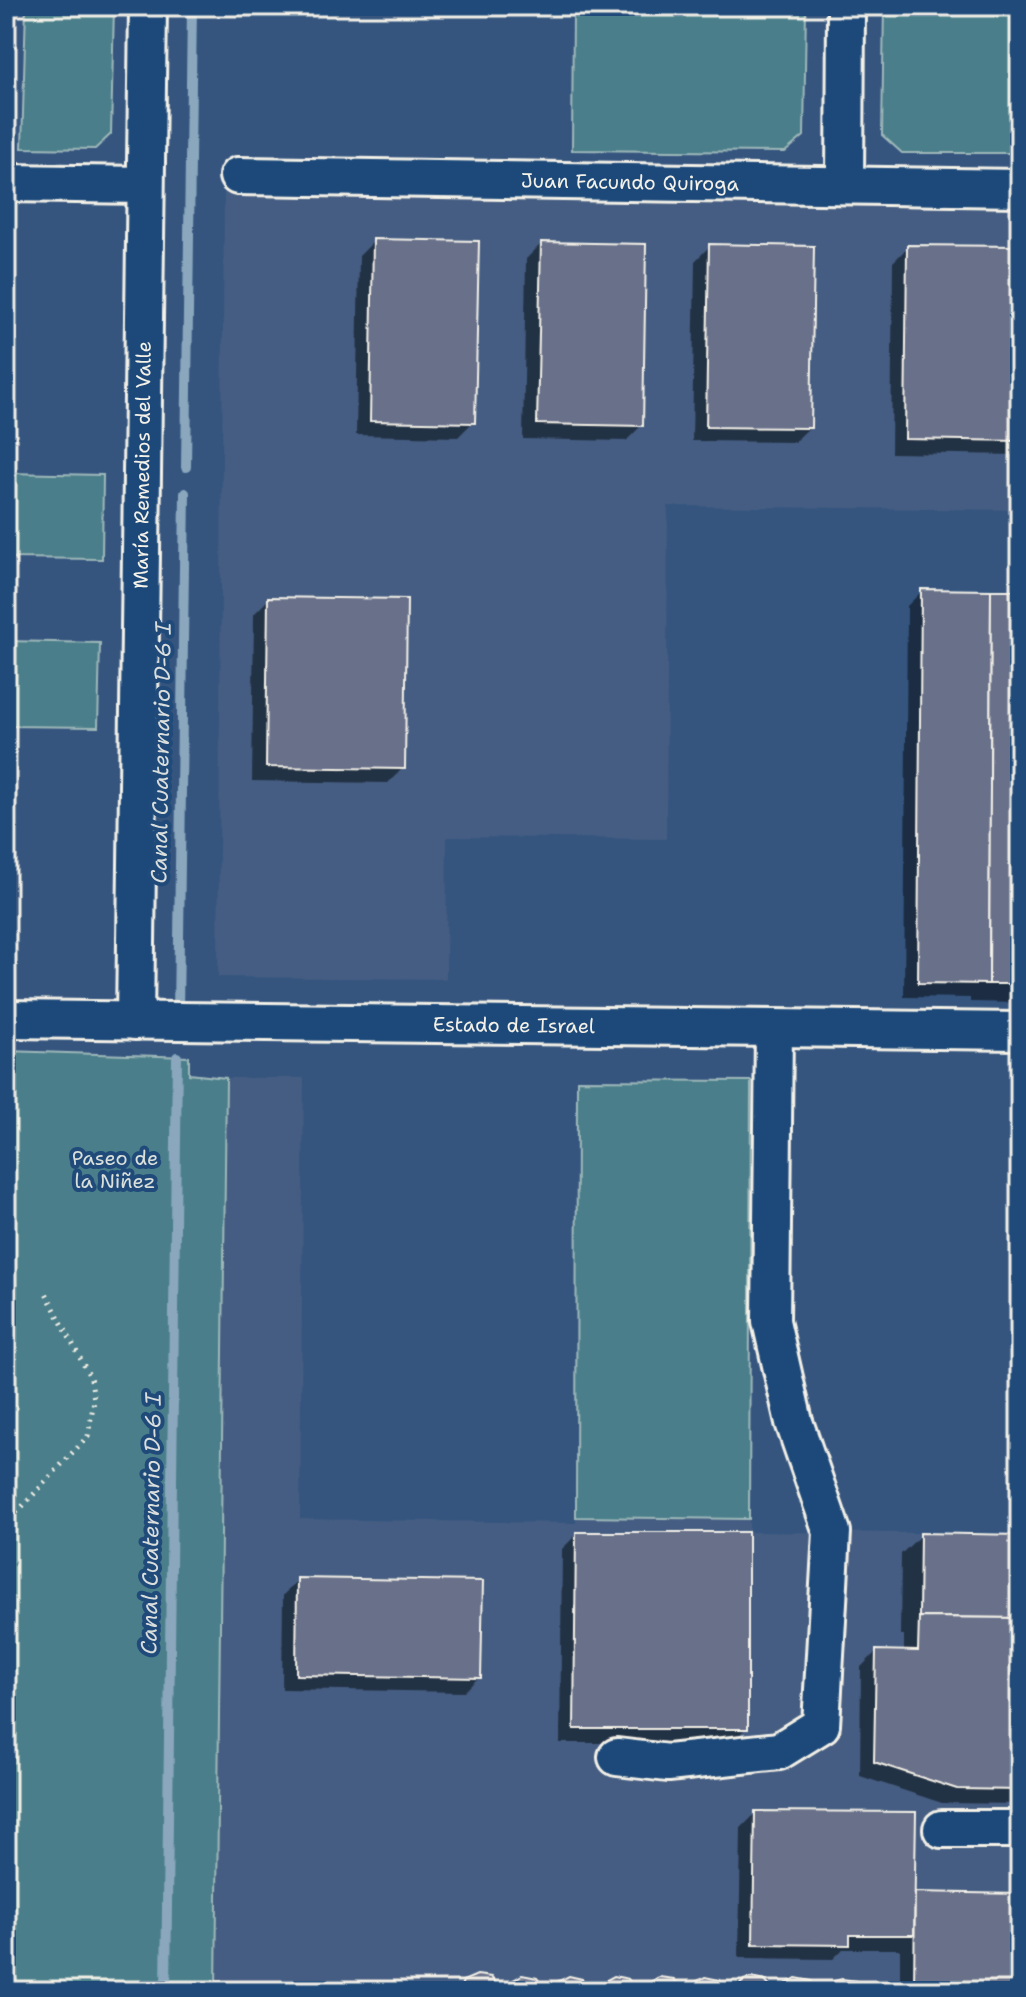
<svg xmlns="http://www.w3.org/2000/svg" width="1026" height="1997" viewBox="0 0 1026 1997" font-family="'Shantell Sans',sans-serif">
	<style>
		.built { fill: #445d82 }
		.green { fill: #4a7e8a; stroke: #9fb8b9; stroke-width: 2 }
		.shadow { fill: #0007 }
		.lines { fill: none; stroke-linecap: round; stroke-linejoin: round }
		.stream { stroke: #8aa7bd; stroke-width: 10 }
		.building { fill: #68708a; stroke: #f4f1e8; stroke-width: 2 }
		.minor-casing { stroke: #f4f1e8; stroke-width: 42 }
		.path { stroke: #f4f1e8; stroke-width: 5; stroke-dasharray: 2 6; stroke-linecap: butt }
		.minor { stroke: #1f4a7a; stroke-width: 36 }
		.labels { text-anchor: middle; dominant-baseline: central; stroke-width: 8; stroke-linejoin: round; paint-order: stroke }
		.street-label { font-size: 20px; fill: #f4f1e8; stroke: #1f4a7a }
		.park-label { font-size: 20px; fill: #dae0da; stroke: #1f4a7a }
		.water-label { font-size: 22px; font-style: italic; fill: #d9dedd; stroke: #1f4a7a }
	</style>
	<rect width="100%" height="100%" fill="#35557f"/>
	<filter id="ink" filterUnits="userSpaceOnUse"><feTurbulence type="fractalNoise" baseFrequency=".0125" numOctaves="2"/><feDisplacementMap in="SourceGraphic" scale="16" xChannelSelector="R" yChannelSelector="G"/><feConvolveMatrix kernelMatrix="1 2 1 2 8 2 1 2 1" color-interpolation-filters="sRGB"/></filter>
	<g filter="url(#ink)">
		<!-- built -->
		<g class="built">
			<polygon points="224,190 1020,199 1020,510 668,506 666,839 447,837 446,979 218,977"/>
			<polygon points="226,1078 304,1078 300,1519 576,1523 576,1517 749,1519 749,1532 920,1533 919,1616 1020,1618 1020,1991 216,1991"/>
		</g>
		<!-- green -->
		<g class="green">
			<polygon points="26,6 114,6 111,134 95,149 22,148"/>
			<polygon points="658,6 806,6 804,136 785,152 572,150 573,10 657,10"/>
			<polygon points="884,6 1020,6 1020,153 902,153 882,135"/>
			<polygon points="6,473 103,475 102,559 6,558"/>
			<polygon points="6,641 100,643 98,727 6,726"/>
			<polygon points="6,1051 189,1057 189,1074 226,1078 216,1991 6,1991"/>
			<polygon points="577,1080 751,1081 749,1519 576,1517"/>
		</g>
		<!-- shadow -->
		<g class="shadow">
			<polygon points="374,241 473,422 458,437 356,435 359,256"/>
			<polygon points="541,244 641,426 626,441 523,439 526,259"/>
			<polygon points="710,246 809,428 794,442 692,441 695,261"/>
			<polygon points="908,247 1020,248 1020,455 891,453 893,262"/>
			<polygon points="922,591 1020,592 1020,1003 970,1002 970,998 904,997 907,606"/>
			<polygon points="269,599 403,768 388,783 252,781 254,614"/>
			<polygon points="577,1534 746,1728 731,1743 560,1743 562,1549"/>
			<polygon points="921,1535 1020,1536 1020,1804 942,1803 860,1776 861,1667 876,1652 904,1653 904,1635 900,1635 901,1554"/>
			<polygon points="298,1580 479,1677 464,1692 282,1689 283,1595"/>
			<polygon points="756,1813 913,1894 1020,1896 1020,1991 900,1991 900,1949 843,1949 833,1959 739,1958 741,1828"/>
		</g>
		<g class="lines">
			<!-- stream -->
			<g class="stream">
				<polyline points="186,467 192,6"/>
				<polyline points="178,1013 185,493"/>
				<polyline points="166,1991 177,1057"/>
			</g>
		</g>
		<!-- building -->
		<g class="building">
			<polygon points="373,239 479,241 475,423 370,421"/>
			<polygon points="541,242 646,244 643,426 537,424"/>
			<polygon points="709,244 814,246 811,428 706,427"/>
			<polygon points="907,245 1020,246 1020,441 905,439"/>
			<polygon points="921,589 991,590 989,984 918,983"/>
			<polygon points="991,590 1020,590 1020,984 989,984"/>
			<polygon points="268,597 407,599 405,769 266,767"/>
			<polygon points="576,1532 748,1532 748,1729 574,1729"/>
			<polygon points="920,1533 1020,1535 1020,1618 919,1617"/>
			<polygon points="297,1578 483,1581 481,1678 296,1675"/>
			<polygon points="919,1617 1020,1618 1020,1790 957,1789 874,1762 876,1650 918,1651"/>
			<polygon points="755,1811 916,1812 914,1935 850,1935 850,1945 753,1944"/>
			<polygon points="915,1892 1020,1894 1020,1991 914,1991"/>
			<polygon points="477,1975 491,1977 501,1991 459,1991 463,1981"/>
			<polygon points="522,1975 537,1978 546,1991 505,1991 510,1982"/>
			<polygon points="569,1976 582,1979 592,1991 551,1991 555,1983"/>
			<polygon points="614,1976 628,1979 637,1991 597,1991 601,1983"/>
			<polygon points="659,1977 674,1979 683,1991 642,1991 647,1984"/>
			<polygon points="705,1977 719,1980 728,1991 688,1991 692,1984"/>
			<polygon points="751,1978 765,1981 774,1991 734,1991 744,1980"/>
			<polygon points="796,1978 811,1981 819,1991 780,1991 784,1985"/>
			<polygon points="842,1979 856,1981 865,1991 826,1991 835,1981"/>
		</g>
		<g class="lines">
			<!-- minor casing -->
			<g class="minor-casing">
				<g id="minor">
					<path id="s1" d="M238,176L1020,188"/>
					<polyline points="6,183 145,185"/>
					<polyline points="845,185 846,6"/>
					<path id="s2" d="M6,1019L1020,1031"/>
					<path id="s3" d="M135,1021L148,6"/>
					<polyline points="617,1757 668,1763 779,1751 821,1725 832,1532 794,1422 771,1321 774,1029"/>
					<polyline points="942,1829 1020,1829"/>
				</g>
			</g>
			<!-- path -->
			<polyline class="path" points="6,1524 88,1436 94,1400 91,1379 45,1291"/>
			<!-- minor -->
			<use href="#minor" class="minor"/>
		</g>
	</g>
	<g class="labels">
		<!-- street labels -->
		<g class="street-label">
			<text stroke="none"><textPath href="#s1" startOffset="392">Juan Facundo Quiroga</textPath></text>
			<text stroke="none"><textPath href="#s3" startOffset="556">María Remedios del Valle</textPath></text>
			<text stroke="none"><textPath href="#s2" startOffset="508">Estado de Israel</textPath></text>
		</g>
		<!-- park labels -->
		<g class="park-label">
			<text x="115" y="1158">Paseo de<tspan x="115" dy="23">la Niñez</tspan></text>
		</g>
		<!-- water labels -->
		<g class="water-label">
			<text transform="translate(161 753) rotate(-89)">Canal Cuaternario D-6 I</text>
			<text transform="translate(151 1524) rotate(-89)">Canal Cuaternario D-6 I</text>
		</g>
	</g>
	<!-- margin -->
	<rect width="1026" height="1997" fill="none" stroke="#1f4a7a" stroke-width="32"/>
	<rect x="16" y="16" width="994" height="1965" fill="none" stroke="#f4f1e8" stroke-width="3" filter="url(#ink)"/>
</svg>
